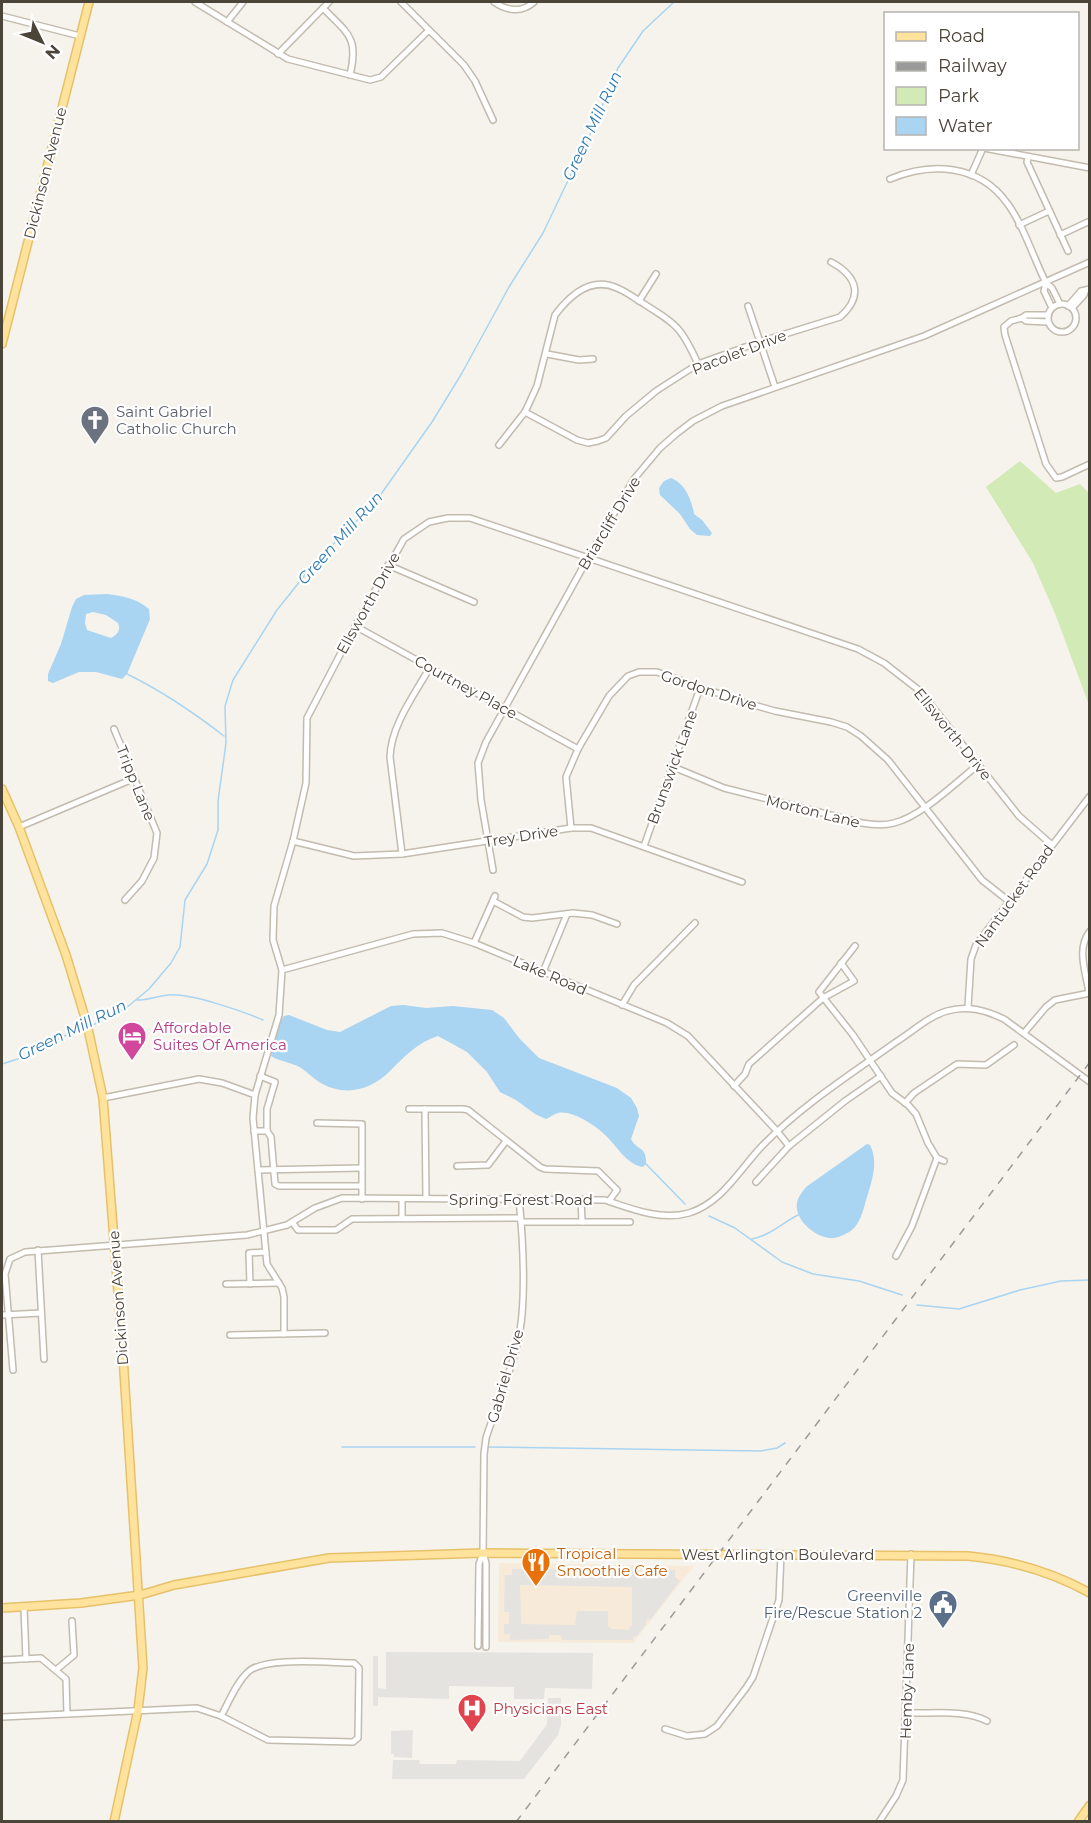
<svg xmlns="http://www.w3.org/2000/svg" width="1091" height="1823" viewBox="0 0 1091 1823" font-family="Montserrat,sans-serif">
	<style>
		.commercial { fill: #f7ead8 }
		.green { fill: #d2eab5 }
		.parking { fill: #e5e3e0; fill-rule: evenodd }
		.water { fill: #a9d4f2; fill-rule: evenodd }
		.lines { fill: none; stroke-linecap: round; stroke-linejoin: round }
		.stream { stroke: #a9d4f2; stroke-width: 1.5 }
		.minor-casing { stroke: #c2bbae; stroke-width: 8 }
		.major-casing { stroke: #e6c16a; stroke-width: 10 }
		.minor { stroke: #fff; stroke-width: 5 }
		.major { stroke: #ffe39c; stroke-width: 7 }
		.rail { stroke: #9a9a9a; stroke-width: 1.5; stroke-dasharray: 8 8; stroke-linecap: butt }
		.labels { text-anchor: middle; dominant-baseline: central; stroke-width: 4.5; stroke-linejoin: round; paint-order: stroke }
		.street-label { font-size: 15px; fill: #4b4439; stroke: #fff }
		.worship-label { font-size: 15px; fill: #5b616d; stroke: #fff; text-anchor: start }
		.hotel-label { font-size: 15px; fill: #b23c85; stroke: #fff; text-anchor: start }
		.food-label { font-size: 15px; fill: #c56008; stroke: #fff; text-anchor: start }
		.service-label { font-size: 15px; fill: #4e5e75; stroke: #fff; text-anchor: end }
		.health-label { font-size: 15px; fill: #be3a42; stroke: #fff; text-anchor: start }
		.water-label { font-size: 16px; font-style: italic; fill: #2e7ab2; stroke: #fff }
	</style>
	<rect width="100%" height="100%" fill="#f6f3ec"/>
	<!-- commercial -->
	<polygon class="commercial" points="499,1563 694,1566 633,1643 498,1642"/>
	<!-- green -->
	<polygon class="green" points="1020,461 1056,493 1080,484 1089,493 1089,705 1056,616 1033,563 986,487"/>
	<!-- parking -->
	<g class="parking">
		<path d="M512,1569H569V1574H582L583,1569L636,1570V1575L649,1574L650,1570H675V1577L680,1581L650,1620L647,1618L646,1624L638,1635L633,1637V1640H562L561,1635H549V1639L510,1640V1634H504V1624H509V1612H504L505,1575H512ZM520,1585L632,1587V1625L628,1630L612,1629L608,1626V1611H577L575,1625L521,1624Z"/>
		<polygon points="386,1652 593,1653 592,1689 545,1688 544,1699 514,1699 514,1687 449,1686 449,1699 378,1697 378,1706 373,1706 373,1656 378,1656 378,1688 386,1689"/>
		<polygon points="548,1698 561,1698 561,1725 558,1735 524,1779 392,1779 393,1760 419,1760 420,1764 456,1764 457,1760 520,1761 547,1724"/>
		<polygon points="413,1730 412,1758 394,1757 394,1754 391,1754 391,1731"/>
	</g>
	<!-- water -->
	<g class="water">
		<path d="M671,478C685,483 692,501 694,514L702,520L712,533L710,536L697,535L690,529L680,514L660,495L659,488L664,481Z"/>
		<path d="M107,594C123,596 136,598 149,609L150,619L127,674L122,679L96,672H79L53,683L48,681V674L61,644L72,607L76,599L84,595ZM93,612L106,615L118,623C121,630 118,634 111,638L87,630L85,623L86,614Z"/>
		<path d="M404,1005L426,1008L453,1006L492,1010L504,1018L519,1038L539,1058L617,1088L631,1098L637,1108L639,1116L631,1139C637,1151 647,1146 646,1164L643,1167C625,1164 616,1144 604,1134C594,1125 572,1110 558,1113C554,1114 549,1118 546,1119L535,1114L516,1100L500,1092L487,1072L467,1052L438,1036C418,1042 404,1057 390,1071C370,1091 344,1097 319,1082C313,1078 307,1072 301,1068C292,1062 280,1062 271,1056L279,1024L284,1016L289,1015L327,1030L340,1032L391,1006Z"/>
		<path d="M867,1144L870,1145C878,1161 873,1177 868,1194C864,1206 862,1219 854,1228C848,1234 837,1239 829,1238C814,1236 794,1219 797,1203C798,1197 802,1192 806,1187Z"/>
	</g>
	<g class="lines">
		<!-- stream -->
		<g class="stream">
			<path d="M127,674C162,691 193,712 224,736"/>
			<path d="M137,1000C148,1000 158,996 169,995C190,993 242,1011 263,1020"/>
			<polyline points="91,1026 126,1008 149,989 171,963 180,947 185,900 207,864 218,830 218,801 226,743 225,706 233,680 277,610 317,560 374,504 432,422 462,373 509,287 543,233 593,128 618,68 643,31 674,2"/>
			<polyline points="2,1064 27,1056 64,1036 84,1029"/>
			<polyline points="646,1164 685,1204"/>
			<polyline points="709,1216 735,1228 782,1262 813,1274 859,1281 902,1295"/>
			<path d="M752,1239C769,1236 782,1223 798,1215"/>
			<polyline points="917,1305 959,1309 1020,1290 1061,1281 1090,1280"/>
			<polyline points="342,1447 475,1447"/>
			<polyline points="487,1447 761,1451 777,1448 785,1443"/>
		</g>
		<!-- minor casing -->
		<g class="minor-casing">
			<g id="minor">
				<polyline points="195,2 288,59 370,80 381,77 429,30"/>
				<polyline points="401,2 464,65 475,81 493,120"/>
				<path d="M494,2C507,11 522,13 534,2"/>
				<path d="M323,8C348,34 359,37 350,75"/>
				<polyline points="2,16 80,36"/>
				<polyline points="227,22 243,2"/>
				<polyline points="278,54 329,2"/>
				<polyline points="984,148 1090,168"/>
				<polyline points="1028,158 1027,162 1068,251"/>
				<polyline points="971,175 983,148"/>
				<path d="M890,179C931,162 979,164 1007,203C1023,224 1034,259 1046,283L1052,288L1060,304"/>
				<polyline points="1019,225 1049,211"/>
				<polyline points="1060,235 1090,221"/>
				<polyline points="1046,283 1044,291 1052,308"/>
				<polyline points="639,301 656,274"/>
				<circle cx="1062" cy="318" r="14"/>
				<polyline points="748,306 775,387"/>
				<polyline points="1068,306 1081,291 1090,289"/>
				<polyline points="1072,308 1084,295 1085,292"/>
				<polyline points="1048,315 1026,315 1022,318 1026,321 1048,322"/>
				<polyline points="1022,318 1011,321 1004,327 1005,335 1046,464 1056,478 1062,477 1090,464"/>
				<polyline points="547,354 579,360 593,359"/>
				<path d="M525,412L577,440L588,443L598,441L606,438L626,416L656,391L698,364L759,342L840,317C864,296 857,276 831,262"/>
				<path d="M499,445L525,412L537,386L555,315C570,295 591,276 617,288C625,291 633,297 641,302C676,324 681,326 698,364"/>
				<polyline points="388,565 474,602"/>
				<polyline points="355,626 578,749"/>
				<polyline points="114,729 157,833 154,858 142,881 125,900"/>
				<path d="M671,766L724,788L862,823C873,825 883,826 894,823C922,816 955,783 978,765"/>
				<polyline points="19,827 135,778"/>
				<polyline points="571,828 566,777 578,749 609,696 628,676 639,672 657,672 746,703 775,711 831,722 847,727 861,736 888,760 982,880 1010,902"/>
				<polyline points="293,841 354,856 402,854 571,828 591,828 742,882"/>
				<polyline points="644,846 700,688"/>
				<path d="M402,854L390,757C391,725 415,694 430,667"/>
				<polyline points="493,870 481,800 478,763 486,742 588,558 634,479 660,448 676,434 693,421 722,406 924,336 1090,262"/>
				<polyline points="493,901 523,917 532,918 573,913 592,915 617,924"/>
				<polyline points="474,943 495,896"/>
				<polyline points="855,946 819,992 853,1035 892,1093 908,1105 916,1114 928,1143 937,1158 944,1161"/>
				<polyline points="282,970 413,934 442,933 474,943 667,1023 688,1036 777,1131 789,1146"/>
				<polyline points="543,972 567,914"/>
				<path d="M1089,993C1086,972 1076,949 1090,931"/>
				<polyline points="622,1005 634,985 695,923"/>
				<polyline points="968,1007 971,959 976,945 1090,796"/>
				<polyline points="1024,1033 1046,1007 1055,1000 1090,993"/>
				<polyline points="734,1086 745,1074 749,1064 823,998 854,981 841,963"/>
				<polyline points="103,1098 199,1079 222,1083 255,1095"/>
				<polyline points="905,1103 914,1093 957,1064 986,1065 1014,1045"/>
				<polyline points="409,1109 463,1109 468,1110 540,1167 545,1169 598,1171 617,1190 609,1201"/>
				<polyline points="425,1109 426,1198"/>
				<polyline points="317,1123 362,1124 362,1199"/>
				<polyline points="254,1131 267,1131 267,1109 275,1082 260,1076"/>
				<polyline points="267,1131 271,1137 275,1184 279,1186 362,1186"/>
				<polyline points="457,1166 488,1165 506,1141"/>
				<polyline points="258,1170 362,1168"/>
				<polyline points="756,1182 789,1146 845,1101 881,1076"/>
				<polyline points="581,1199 582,1222"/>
				<polyline points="402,1218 402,1199"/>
				<polyline points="292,1222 298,1230 336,1230 352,1219 520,1218"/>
				<polyline points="521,1222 630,1222"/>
				<polyline points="38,1250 44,1359"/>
				<polyline points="896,1256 912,1226 937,1158"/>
				<polyline points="226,1284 279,1283"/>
				<polyline points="250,1284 249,1253 266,1252"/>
				<polyline points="2,1315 41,1313"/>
				<polyline points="284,1334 284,1297 282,1288 267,1264 253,1118 255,1095 279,1015 282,970 273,940 274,906 293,841 306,783 307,718 355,626 404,539 429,522 448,518 470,518 858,649 884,663 920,691 1019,816 1052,845"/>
				<polyline points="230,1335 325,1333"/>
				<path d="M13,1370L5,1274L10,1259L25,1252L247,1235L287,1225L315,1208L342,1198L605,1200C632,1209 661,1221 689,1213C722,1203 740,1169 762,1146C801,1106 851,1074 896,1042C912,1032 929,1016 947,1011C967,1005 985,1010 1004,1019L1090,1082"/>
				<polyline points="483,1553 486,1563 486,1647"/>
				<polyline points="24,1608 26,1659"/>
				<path d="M478,1646L479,1564L483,1553L484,1454L486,1438C496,1407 511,1373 518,1341C527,1301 523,1240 519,1198"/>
				<polyline points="2,1660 41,1658 66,1679 67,1714"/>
				<polyline points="56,1670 74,1655 72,1621"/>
				<path d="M907,1713C932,1714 964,1709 987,1721"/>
				<path d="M2,1717L197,1708L221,1716L268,1740L353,1742L358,1738L359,1668L354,1663C330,1663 264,1656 248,1672C236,1683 229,1702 221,1716"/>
				<polyline points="665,1729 687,1736 705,1734 717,1726 746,1688 753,1677 779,1600 781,1554"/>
				<polyline points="879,1822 896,1796 903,1780 911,1554"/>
			</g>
		</g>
		<!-- major casing -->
		<g class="major-casing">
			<g id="major">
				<polyline points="2,344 89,2"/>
				<polyline points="2,789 19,827 66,955 87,1024 103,1098 123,1356 143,1668 138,1710 114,1822"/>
				<path d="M2,1608L81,1603L140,1595L174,1585L329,1558L483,1553L968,1556C1010,1560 1052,1572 1090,1593"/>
				<polyline points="1078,1822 1090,1805"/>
			</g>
		</g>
		<!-- minor -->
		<use href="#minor" class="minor"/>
		<!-- major -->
		<use href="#major" class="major"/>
		<!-- rail -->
		<polyline class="rail" points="516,1822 1090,1062"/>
	</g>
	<!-- icons -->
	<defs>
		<g id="church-pin" transform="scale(1.5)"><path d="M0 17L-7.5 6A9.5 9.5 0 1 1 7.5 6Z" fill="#6b7280" stroke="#fff"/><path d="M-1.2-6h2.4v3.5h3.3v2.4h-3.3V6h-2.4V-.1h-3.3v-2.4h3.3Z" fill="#fff"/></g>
		<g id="hotel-pin" transform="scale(1.5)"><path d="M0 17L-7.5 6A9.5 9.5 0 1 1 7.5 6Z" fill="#d1479c" stroke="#fff"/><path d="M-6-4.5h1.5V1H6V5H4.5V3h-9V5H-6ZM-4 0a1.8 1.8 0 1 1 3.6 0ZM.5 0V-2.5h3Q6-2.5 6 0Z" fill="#fff"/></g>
		<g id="restaurant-pin" transform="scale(1.5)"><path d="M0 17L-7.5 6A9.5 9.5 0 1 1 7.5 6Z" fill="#e8710a" stroke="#fff"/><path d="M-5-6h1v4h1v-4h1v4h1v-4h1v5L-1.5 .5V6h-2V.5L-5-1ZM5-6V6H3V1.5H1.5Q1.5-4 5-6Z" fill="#fff"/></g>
		<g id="civic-pin" transform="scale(1.5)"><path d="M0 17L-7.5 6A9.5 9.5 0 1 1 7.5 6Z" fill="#5c6f8a" stroke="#fff"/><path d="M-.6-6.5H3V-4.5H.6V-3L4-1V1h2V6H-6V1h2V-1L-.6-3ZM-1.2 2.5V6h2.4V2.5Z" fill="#fff"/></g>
		<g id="hospital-pin" transform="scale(1.5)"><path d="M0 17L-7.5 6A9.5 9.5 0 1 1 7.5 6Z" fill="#e0444e" stroke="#fff"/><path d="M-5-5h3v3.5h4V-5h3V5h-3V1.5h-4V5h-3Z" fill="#fff"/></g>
	</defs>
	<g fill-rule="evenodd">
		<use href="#church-pin" x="95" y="420"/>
		<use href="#hotel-pin" x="132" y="1036"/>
		<use href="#restaurant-pin" x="536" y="1562"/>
		<use href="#civic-pin" x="943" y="1604"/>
		<use href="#hospital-pin" x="472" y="1708"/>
	</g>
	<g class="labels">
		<!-- street labels -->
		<g class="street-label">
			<text transform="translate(45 173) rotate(-76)">Dickinson Avenue</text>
			<text transform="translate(739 352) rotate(-21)">Pacolet Drive</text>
			<text transform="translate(609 523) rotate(-59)">Briarcliff Drive</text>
			<text transform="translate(368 603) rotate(-61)">Ellsworth Drive</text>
			<text transform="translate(466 687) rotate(29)">Courtney Place</text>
			<text transform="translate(709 690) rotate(18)">Gordon Drive</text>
			<text transform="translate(953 734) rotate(51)">Ellsworth Drive</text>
			<text transform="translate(672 767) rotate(-70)">Brunswick Lane</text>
			<text transform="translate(136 783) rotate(68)">Tripp Lane</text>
			<text transform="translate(813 811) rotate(14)">Morton Lane</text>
			<text transform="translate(521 836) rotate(-9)">Trey Drive</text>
			<text transform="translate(1014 896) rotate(-54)">Nantucket Road</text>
			<text transform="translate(550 975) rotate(23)">Lake Road</text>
			<text x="521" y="1199">Spring Forest Road</text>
			<text transform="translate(118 1298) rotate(-94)">Dickinson Avenue</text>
			<text transform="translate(505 1376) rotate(-74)">Gabriel Drive</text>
			<text x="778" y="1554">West Arlington Boulevard</text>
			<text transform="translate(907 1691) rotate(-88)">Hemby Lane</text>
		</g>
		<!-- worship labels -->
		<g class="worship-label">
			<text x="116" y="411">Saint Gabriel<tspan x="116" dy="17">Catholic Church</tspan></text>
		</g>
		<!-- hotel labels -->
		<g class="hotel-label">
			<text x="153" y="1027">Affordable<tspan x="153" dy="17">Suites Of America</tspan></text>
		</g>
		<!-- food labels -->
		<g class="food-label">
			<text x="557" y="1553">Tropical<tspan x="557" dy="17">Smoothie Cafe</tspan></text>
		</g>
		<!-- service labels -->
		<g class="service-label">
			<text x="922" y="1595">Greenville<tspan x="922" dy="17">Fire/Rescue Station 2</tspan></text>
		</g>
		<!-- health labels -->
		<g class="health-label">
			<text x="493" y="1708">Physicians East</text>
		</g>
		<!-- water labels -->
		<g class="water-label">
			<text transform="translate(592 126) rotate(-65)">Green Mill Run</text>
			<text transform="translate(340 538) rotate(-48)">Green Mill Run</text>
			<text transform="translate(72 1030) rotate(-26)">Green Mill Run</text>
		</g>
	</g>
	<!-- border -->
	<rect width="1091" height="1823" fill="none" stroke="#4b4439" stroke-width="6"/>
	<!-- legend -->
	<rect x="884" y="12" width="195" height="138" fill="#ffffff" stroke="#b7b4b0" stroke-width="1.5"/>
	<rect x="896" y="32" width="30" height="9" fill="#ffe39c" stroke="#b7b4b0" stroke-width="1.5"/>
	<text x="938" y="42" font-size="18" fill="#4b4439">Road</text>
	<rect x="896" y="62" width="30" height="9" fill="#9a9a9a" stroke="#b7b4b0" stroke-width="1.5"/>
	<text x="938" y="72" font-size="18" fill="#4b4439">Railway</text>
	<rect x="896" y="87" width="30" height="18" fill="#d2eab5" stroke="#b7b4b0" stroke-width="1.5"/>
	<text x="938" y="102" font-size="18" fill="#4b4439">Park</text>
	<rect x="896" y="117" width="30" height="18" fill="#a9d4f2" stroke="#b7b4b0" stroke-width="1.5"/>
	<text x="938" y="132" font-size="18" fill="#4b4439">Water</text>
	<!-- north arrow -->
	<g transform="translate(42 42) rotate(133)" stroke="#ffffff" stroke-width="4.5" paint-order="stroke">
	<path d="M0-4.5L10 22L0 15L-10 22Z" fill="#4b4439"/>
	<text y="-9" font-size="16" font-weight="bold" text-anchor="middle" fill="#4b4439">N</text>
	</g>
</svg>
